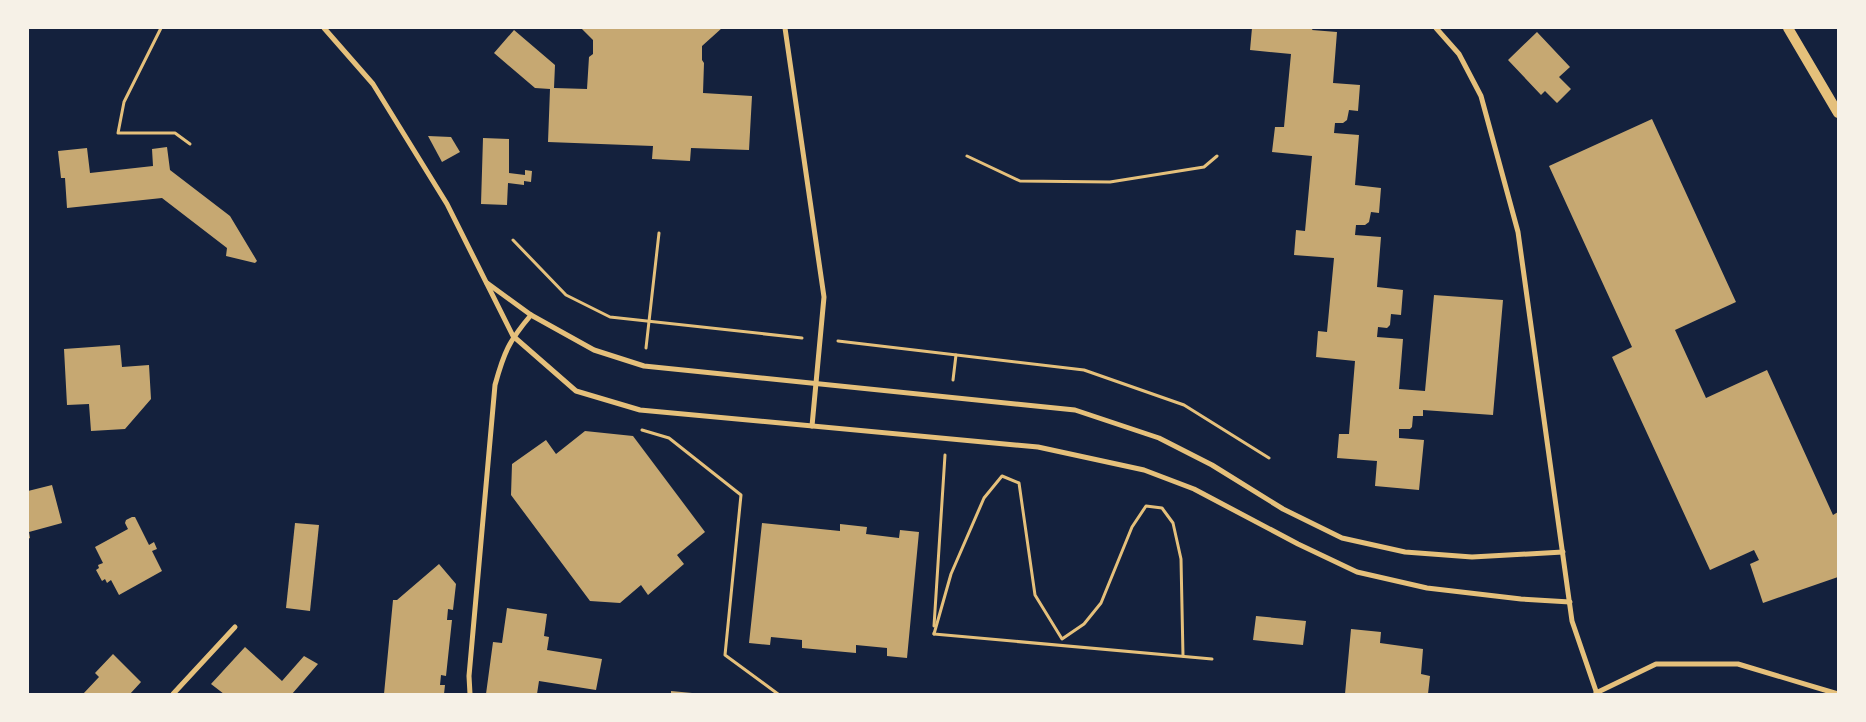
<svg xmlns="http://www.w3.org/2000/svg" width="1866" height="722" viewBox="0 0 1866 722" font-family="Rubik,sans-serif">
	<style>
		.building { fill: #c6a872 }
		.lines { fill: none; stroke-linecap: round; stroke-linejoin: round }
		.path { stroke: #e5c07b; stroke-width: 3 }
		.minor { stroke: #e5c07b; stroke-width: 5 }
		.secondary { stroke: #e5c07b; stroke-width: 10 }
	</style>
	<rect width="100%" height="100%" fill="#14213d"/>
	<!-- building -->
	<g class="building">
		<polygon points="581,28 722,28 702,46 702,60 704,63 703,93 752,96 749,150 691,148 690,161 652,159 653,146 548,142 550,89 535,88 494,53 514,30 555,65 554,88 587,89 589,57 593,54 593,40"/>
		<polygon points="1252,28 1313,28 1312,30 1337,32 1333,83 1360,85 1358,111 1349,110 1347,120 1343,123 1335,123 1334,133 1359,135 1355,185 1381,188 1379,213 1371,212 1369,222 1365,225 1356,225 1355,235 1381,237 1377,287 1403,290 1401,315 1391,314 1390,325 1387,328 1378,327 1377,337 1403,339 1399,389 1425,391 1434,295 1503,300 1493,415 1423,410 1423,416 1413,416 1412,427 1410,429 1399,429 1399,438 1424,440 1419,490 1375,486 1377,461 1337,458 1339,434 1349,434 1355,361 1316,357 1318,331 1327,332 1334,258 1294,255 1296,230 1305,231 1312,156 1272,152 1275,127 1284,127 1291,54 1250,50"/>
		<polygon points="1537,32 1570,67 1559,77 1571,89 1557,103 1545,91 1541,95 1508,60"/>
		<polygon points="1652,119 1736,302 1675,330 1706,398 1767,370 1833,515 1838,512 1838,577 1763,603 1750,564 1759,560 1754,550 1710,570 1612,357 1632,347 1549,166"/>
		<polygon points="428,136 451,137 460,152 442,162"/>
		<polygon points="483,138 509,139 509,173 525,175 525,170 532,171 531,182 524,181 524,185 508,183 507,205 481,204"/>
		<polygon points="167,147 170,170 230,216 257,261 255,263 226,256 227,248 162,198 67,208 65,178 61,178 58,151 87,148 90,173 153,166 152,149"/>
		<polygon points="120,345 122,367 149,365 151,399 125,429 91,431 89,404 67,405 64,349"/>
		<polygon points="585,431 633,436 705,532 677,555 684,564 648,595 641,585 620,603 590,601 511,495 512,464 546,440 556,454"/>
		<polygon points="52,485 62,523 29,532 30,538 28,539 28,491"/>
		<polygon points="132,517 135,517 149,545 154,542 157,549 152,551 162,571 119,595 111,580 107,583 105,579 102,581 96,570 99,568 98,565 103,563 95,547 128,529 125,523 126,520"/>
		<polygon points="295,523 319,525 310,611 286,608"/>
		<polygon points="762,523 840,531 840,524 867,527 866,534 899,538 900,530 919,532 907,658 887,656 887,648 856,645 856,653 802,648 802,640 771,637 770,645 749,643"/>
		<polygon points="439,564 456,584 453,610 448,609 447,620 452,620 446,676 441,675 440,685 445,685 444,694 384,694 393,600 397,600"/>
		<polygon points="507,608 547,614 544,636 549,637 547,650 602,659 596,690 539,681 537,694 486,694 493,642 502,643"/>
		<polygon points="1256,616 1306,621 1303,645 1253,640"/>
		<polygon points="1351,629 1381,632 1380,643 1423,649 1421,674 1430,676 1428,694 1345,694"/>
		<polygon points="245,647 282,681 304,656 318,664 292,694 224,694 211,684"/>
		<polygon points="113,654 141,682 130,694 83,694 99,677 95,673"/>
		<polygon points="671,691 692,693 692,694 671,694"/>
	</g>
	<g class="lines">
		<!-- path -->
		<g class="path">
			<polyline points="161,28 124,102 118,133 175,133 190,144"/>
			<polyline points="967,156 1020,181 1110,182 1204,167 1217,156"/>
			<polyline points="513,240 566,295 610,317 802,338"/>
			<polyline points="838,341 1084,370 1184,405 1269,458"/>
			<polyline points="646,348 659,233"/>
			<polyline points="953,380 956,355"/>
			<polyline points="642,430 669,438 741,495 725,655 778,694"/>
			<polyline points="934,626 945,455"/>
			<polyline points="934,633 934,634 1212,659"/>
			<polyline points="934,634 951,574 984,498 1002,476 1019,483 1035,595 1062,639 1084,624 1101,603 1132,527 1146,506 1162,508 1173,523 1181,559 1183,656"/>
		</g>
		<!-- minor -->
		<g class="minor">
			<polyline points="324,28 373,84 447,204 513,336 576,391 640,410 1038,447 1144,470 1194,489 1298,544 1357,572 1427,588 1521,599 1570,602"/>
			<polyline points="785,28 824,297 812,426"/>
			<polyline points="1436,28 1459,54 1481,96 1518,232 1572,621 1597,694"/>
			<polyline points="487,283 531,315 594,350 644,366 1075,410 1159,438 1212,465 1283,509 1342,538 1405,552 1472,557 1563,552"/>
			<polyline points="1596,693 1656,664 1738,664 1838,694"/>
			<polyline points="173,694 235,627"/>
			<path d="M470,694L469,676L495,385C504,352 509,341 531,315"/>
		</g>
		<!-- secondary -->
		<polyline class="secondary" points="1788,28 1838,113"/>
	</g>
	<!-- border -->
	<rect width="1866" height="722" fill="none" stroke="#f6f1e7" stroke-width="58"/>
</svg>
